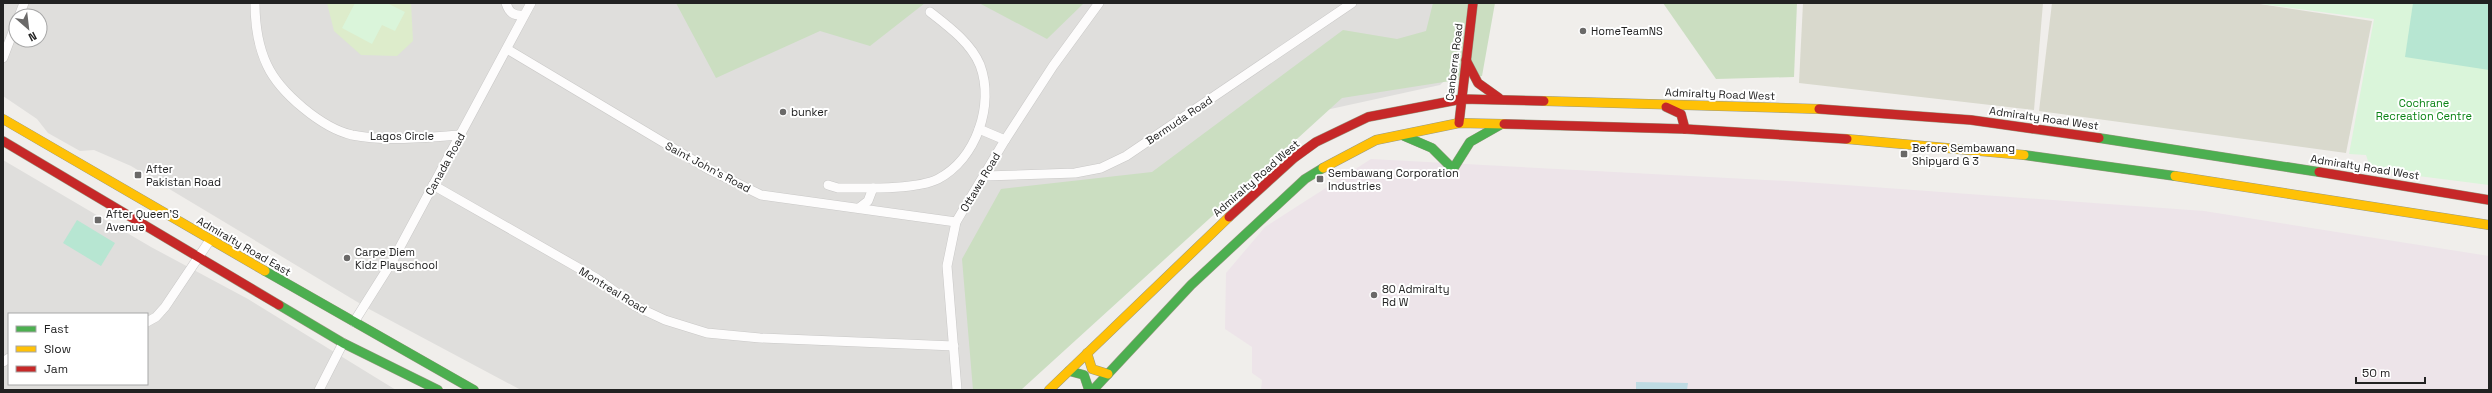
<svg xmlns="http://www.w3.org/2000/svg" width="2492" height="393" viewBox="0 0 2492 393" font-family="'Space Grotesk',sans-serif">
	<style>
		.residential { fill: #dfdedc; fill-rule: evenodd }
		.industrial { fill: #ede4e9 }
		.construction { fill: #d9d9cd }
		.grass { fill: #ddeccb }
		.forest { fill: #cbdec1 }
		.park { fill: #daf5da }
		.pitch { fill: #b7e6d2 }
		.water { fill: #bfdbe3 }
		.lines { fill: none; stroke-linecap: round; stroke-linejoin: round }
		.street-casing { stroke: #c9c8c7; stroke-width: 10 }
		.fast-casing { stroke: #999a82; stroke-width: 10 }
		.slow-casing { stroke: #999a82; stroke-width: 10 }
		.jam-casing { stroke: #999a82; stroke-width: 10 }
		.street { stroke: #fdfcfc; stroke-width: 9 }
		.fast { stroke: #4caf50; stroke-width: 9 }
		.slow { stroke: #ffc107; stroke-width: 9 }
		.jam { stroke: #c62828; stroke-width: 9 }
		.poi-dot { fill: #6a6968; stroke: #fff; stroke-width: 1.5 }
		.labels { text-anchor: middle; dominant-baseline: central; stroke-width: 4; stroke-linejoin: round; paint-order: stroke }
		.poi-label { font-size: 11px; fill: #222; stroke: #fff; text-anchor: start }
		.street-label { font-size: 11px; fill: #222; stroke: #fff }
		.park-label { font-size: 11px; fill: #0c8416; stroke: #fff }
	</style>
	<rect width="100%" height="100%" fill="#f0eeeb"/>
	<!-- residential -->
	<g class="residential">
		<path d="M3,3H1456L1450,75L1440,85L1326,110L1019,390H521L369,309L131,166L94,150L80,151L48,133L37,119L3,96ZM16,16H40V40H16Z"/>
		<path d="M3,160L151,247L248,299L396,390H3ZM9,314H147V384H9Z"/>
	</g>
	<!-- industrial -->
	<polygon class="industrial" points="1371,159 1804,182 2204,211 2489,256 2489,390 1261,390 1262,380 1252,373 1252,347 1225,329 1226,273 1265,227"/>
	<!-- construction -->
	<g class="construction">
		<polygon points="1803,3 2043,3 2034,110 1799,83"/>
		<polygon points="2052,3 2253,3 2372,21 2346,153 2039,111"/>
	</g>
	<!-- grass -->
	<polygon class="grass" points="327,3 411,3 413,41 397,56 361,55 334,31"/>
	<!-- forest -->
	<g class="forest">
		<polygon points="676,3 925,3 870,46 820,31 716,78"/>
		<polygon points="979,3 1084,3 1047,39"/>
		<polygon points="1433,3 1495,3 1482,76 1342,98 1021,390 973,390 962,259 1001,189 1152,172 1343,30 1397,39 1426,31"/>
		<polygon points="1663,3 1797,3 1794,77 1716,79"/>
	</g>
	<!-- park -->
	<g class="park">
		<polygon points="355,3 387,3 405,12 395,31 382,25 372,44 342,28"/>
		<polygon points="2254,3 2489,3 2489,185 2371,170 2366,155 2349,154 2374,19"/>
	</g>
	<!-- pitch -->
	<g class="pitch">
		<polygon points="2413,3 2489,3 2489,70 2405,57"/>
		<polygon points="77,220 115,243 101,266 63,243"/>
	</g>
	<!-- water -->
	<polygon class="water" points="1636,382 1688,383 1687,390 1636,390"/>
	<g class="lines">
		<!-- street casing -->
		<g class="street-casing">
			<g id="street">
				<path d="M255,3C255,24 258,46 267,65C280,93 322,128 352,135C387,142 425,137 461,135"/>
				<path d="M506,3C509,13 514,16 524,15"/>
				<polyline points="19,16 24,3"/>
				<polyline points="507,49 708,169 761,195 956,222"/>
				<polyline points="3,58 16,24"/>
				<polyline points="979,129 1005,140"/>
				<polyline points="984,176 1075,173 1101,168 1126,156 1352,3"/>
				<polyline points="433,185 596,278 635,306 665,320 707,333 760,338 954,346"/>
				<path d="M828,185L838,188C863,188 916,190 938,179C976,159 995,105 980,65C971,43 948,26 930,12"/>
				<polyline points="859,208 868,201 873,188"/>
				<polyline points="147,322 156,317 165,307 210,240"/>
				<polyline points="354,322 393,260 531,3"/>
				<polyline points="3,362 9,358"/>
				<polyline points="319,390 343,343"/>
				<polyline points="957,390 947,266 956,222 1005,140 1053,66 1099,3"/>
			</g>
		</g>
		<!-- fast casing -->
		<g class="fast-casing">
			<g id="fast">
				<polyline points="1404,136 1432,148 1453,169 1470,142 1500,125"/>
				<polyline points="2099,138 2319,172"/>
				<polyline points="2024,155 2175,176"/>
				<polyline points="265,271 474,390"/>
				<polyline points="279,305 343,343 438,390"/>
				<polyline points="1069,371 1084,375 1089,390"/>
				<polyline points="1093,390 1191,285 1305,179 1323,168"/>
			</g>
		</g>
		<!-- slow casing -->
		<g class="slow-casing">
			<g id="slow">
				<polyline points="1544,101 1819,109"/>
				<polyline points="3,119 265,271"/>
				<polyline points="1847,139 2024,155"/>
				<polyline points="1323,168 1376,140 1459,123 1504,124"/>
				<polyline points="2175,176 2489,225"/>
				<polyline points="1087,353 1092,369 1108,374"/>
				<polyline points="1049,390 1229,217"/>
			</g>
		</g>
		<!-- jam casing -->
		<g class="jam-casing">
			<g id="jam">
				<polyline points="1466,60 1478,83 1499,98"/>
				<polyline points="1666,107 1681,114 1685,129"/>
				<polyline points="1819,109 1971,120 2099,138"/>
				<polyline points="1459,123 1473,3"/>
				<polyline points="1504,124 1685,129 1847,139"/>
				<polyline points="3,141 279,305"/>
				<polyline points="2319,172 2489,200"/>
				<polyline points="1229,217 1294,158 1316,142 1368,117 1462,99 1544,101"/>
			</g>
		</g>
		<!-- street -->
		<use href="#street" class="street"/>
		<!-- fast -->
		<use href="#fast" class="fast"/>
		<!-- slow -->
		<use href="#slow" class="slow"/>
		<!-- jam -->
		<use href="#jam" class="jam"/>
	</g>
	<!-- markers -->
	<g class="poi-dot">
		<circle cx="1583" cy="31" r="4"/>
		<circle cx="783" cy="112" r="4"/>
		<rect x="1900" y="150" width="8" height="8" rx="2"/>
		<rect x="134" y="171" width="8" height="8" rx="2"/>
		<rect x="1316" y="175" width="8" height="8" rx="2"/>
		<rect x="94" y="216" width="8" height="8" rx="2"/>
		<circle cx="347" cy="258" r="4"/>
		<circle cx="1374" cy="295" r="4"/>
	</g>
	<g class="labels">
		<!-- poi labels -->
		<g class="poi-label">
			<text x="1591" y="31">HomeTeamNS</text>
			<text x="791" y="112">bunker</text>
			<text x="1912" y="148">Before Sembawang<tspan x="1912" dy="13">Shipyard G 3</tspan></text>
			<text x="146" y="169">After<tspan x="146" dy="13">Pakistan Road</tspan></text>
			<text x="1328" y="173">Sembawang Corporation<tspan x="1328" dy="13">Industries</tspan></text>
			<text x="106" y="214">After Queen'S<tspan x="106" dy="13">Avenue</tspan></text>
			<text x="355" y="252">Carpe Diem<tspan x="355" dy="13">Kidz Playschool</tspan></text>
			<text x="1382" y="289">80 Admiralty<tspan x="1382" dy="13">Rd W</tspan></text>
		</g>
		<!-- street labels -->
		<g class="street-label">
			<text transform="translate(1454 62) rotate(-83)">Canberra Road</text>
			<text transform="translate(1720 94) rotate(2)">Admiralty Road West</text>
			<text transform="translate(2044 118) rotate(8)">Admiralty Road West</text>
			<text transform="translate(1179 120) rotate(-34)">Bermuda Road</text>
			<text x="402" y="136">Lagos Circle</text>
			<text transform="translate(445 164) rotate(-61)">Canada Road</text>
			<text transform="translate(708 167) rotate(28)">Saint John's Road</text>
			<text transform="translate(2365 167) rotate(9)">Admiralty Road West</text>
			<text transform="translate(1256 178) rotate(-41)">Admiralty Road West</text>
			<text transform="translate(980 182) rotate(-59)">Ottawa Road</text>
			<text transform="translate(244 246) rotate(30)">Admiralty Road East</text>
			<text transform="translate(613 290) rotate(32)">Montreal Road</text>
		</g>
		<!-- park labels -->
		<g class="park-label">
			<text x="2424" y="103">Cochrane<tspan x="2424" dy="13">Recreation Centre</tspan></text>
		</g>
	</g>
	<!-- border -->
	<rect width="2492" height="393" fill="none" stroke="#222222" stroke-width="8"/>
	<!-- legend -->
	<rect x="8" y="313" width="140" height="72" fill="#ffffff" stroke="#a7a7a7"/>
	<rect x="16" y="326" width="20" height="6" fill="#4caf50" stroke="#a7a7a7"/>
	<text x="44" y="333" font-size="12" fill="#222222">Fast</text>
	<rect x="16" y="346" width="20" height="6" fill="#ffc107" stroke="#a7a7a7"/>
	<text x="44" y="353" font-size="12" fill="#222222">Slow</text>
	<rect x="16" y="366" width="20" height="6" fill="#c62828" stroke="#a7a7a7"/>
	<text x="44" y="373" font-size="12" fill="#222222">Jam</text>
	<!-- north arrow -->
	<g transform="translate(28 28) rotate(152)"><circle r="19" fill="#ffffff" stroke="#a7a7a7"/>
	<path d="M0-3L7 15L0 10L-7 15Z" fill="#6a6968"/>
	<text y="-6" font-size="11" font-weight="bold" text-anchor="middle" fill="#222222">N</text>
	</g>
	<!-- scale -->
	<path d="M2356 377v6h69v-6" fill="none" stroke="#222222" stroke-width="2"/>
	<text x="2362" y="377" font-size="12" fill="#222222" stroke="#ffffff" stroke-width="3" paint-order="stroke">50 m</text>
</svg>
